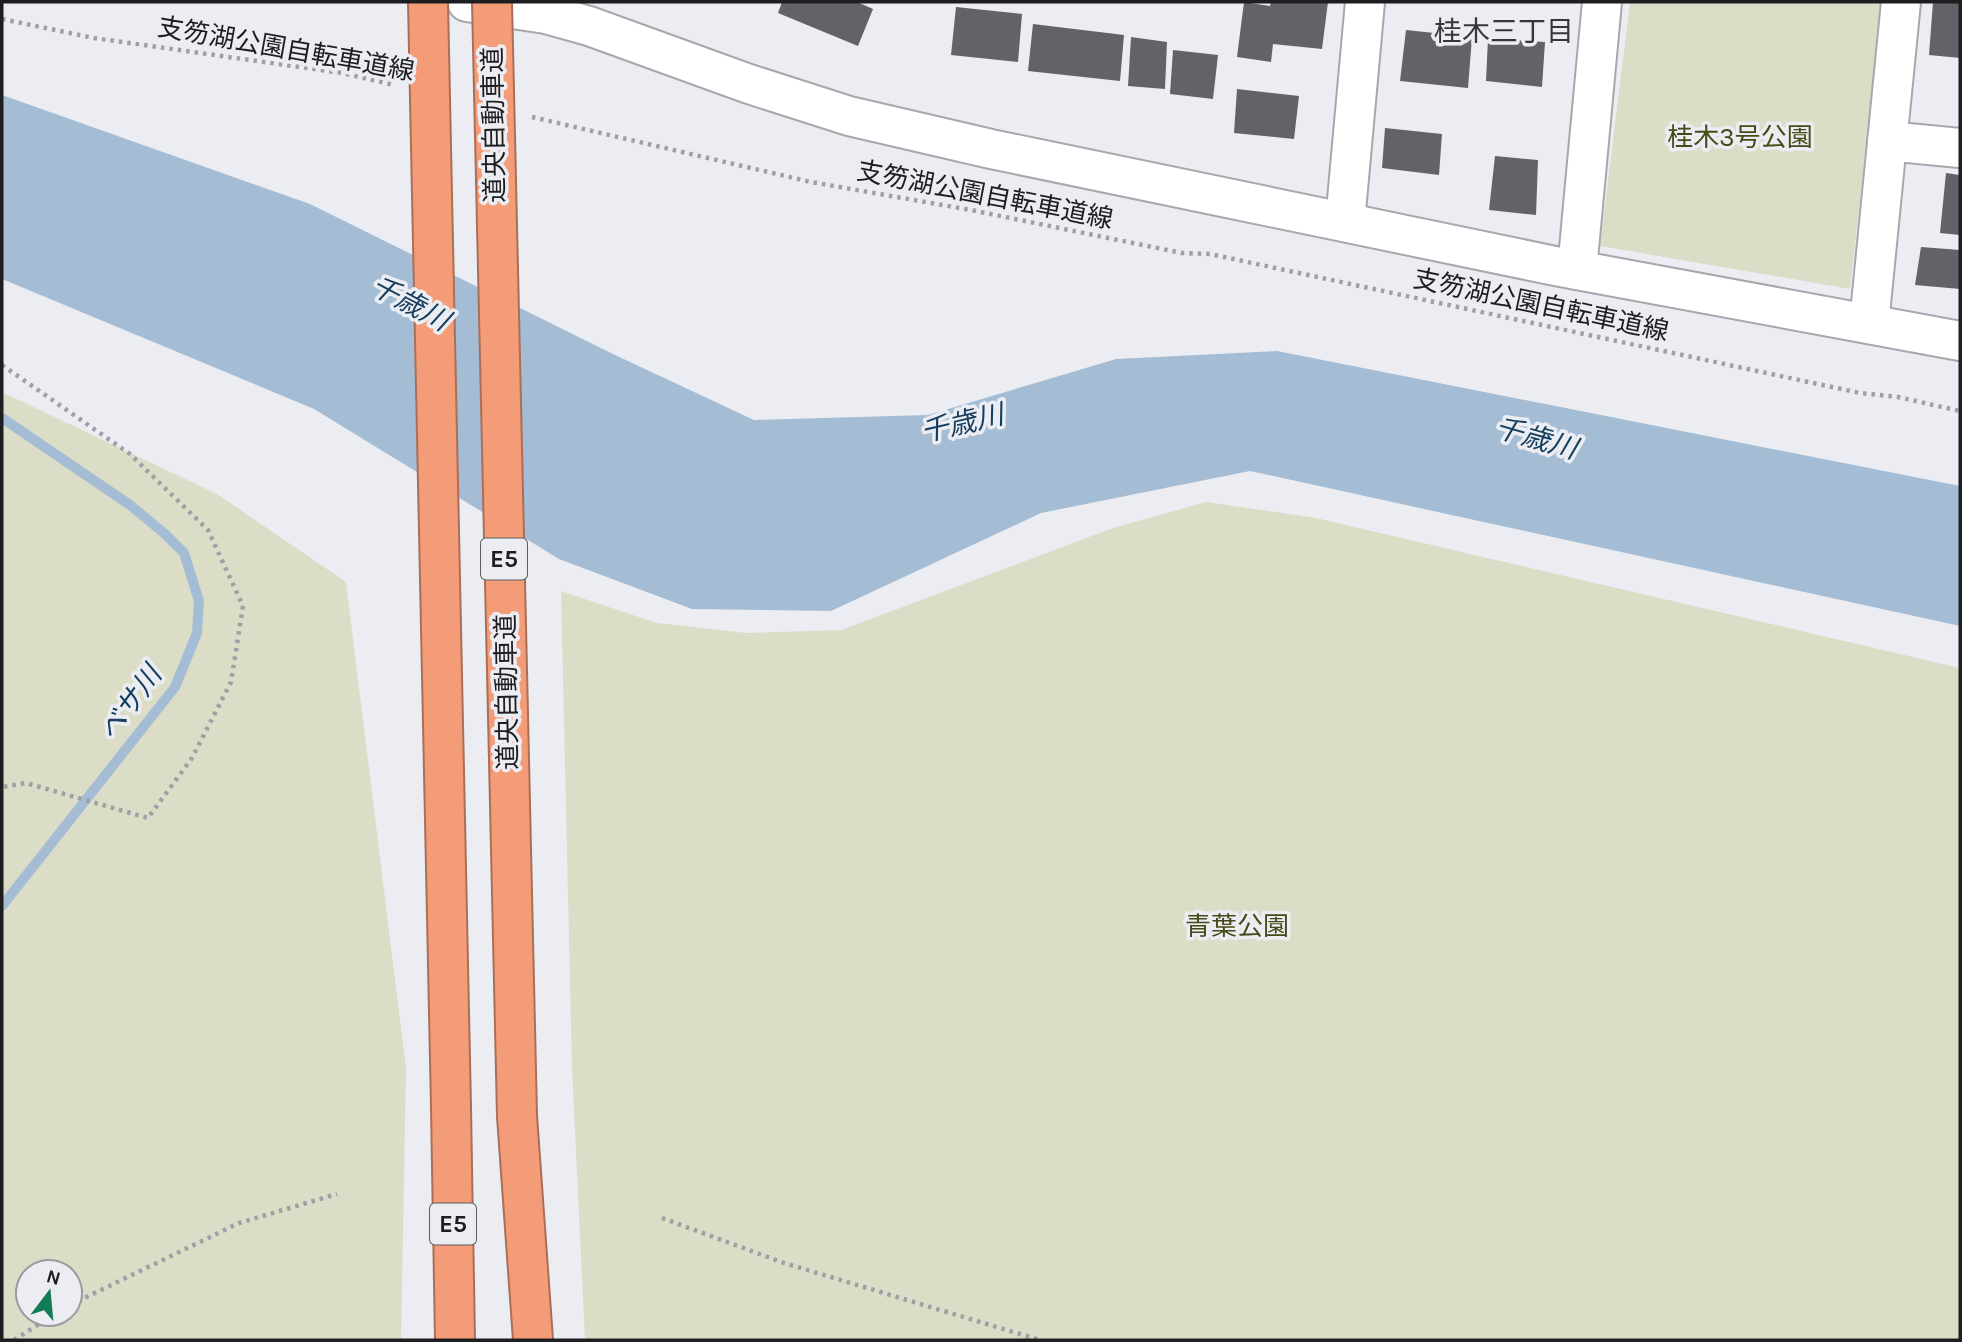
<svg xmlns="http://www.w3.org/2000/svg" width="1962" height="1342" viewBox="0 0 1962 1342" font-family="Karla,'Noto Sans JP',sans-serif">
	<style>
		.green { fill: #dbddc7; fill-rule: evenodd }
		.water { fill: #a5bdd4 }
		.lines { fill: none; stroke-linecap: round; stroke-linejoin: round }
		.stream { stroke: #a5bdd4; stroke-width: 10 }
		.building { fill: #626368 }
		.minor-casing { stroke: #a7a8ad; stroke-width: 42 }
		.highway-casing { stroke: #a96f59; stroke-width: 42 }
		.path { stroke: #9f9fa4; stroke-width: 4.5; stroke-dasharray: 3.5 5; stroke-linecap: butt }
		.minor { stroke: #fff; stroke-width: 38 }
		.highway { stroke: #f49b77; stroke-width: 38 }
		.highway-bridge-casing { stroke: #a96f59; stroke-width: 42; stroke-linecap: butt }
		.highway-bridge { stroke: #f49b77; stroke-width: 38 }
		.labels { text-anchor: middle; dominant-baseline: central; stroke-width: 7; stroke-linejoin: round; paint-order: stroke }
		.shield { fill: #ecedf3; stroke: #5c5c5f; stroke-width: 2 }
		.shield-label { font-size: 24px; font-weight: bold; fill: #1e1e20 }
		.street-label { font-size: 26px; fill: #1e1e20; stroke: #ecedf3 }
		.park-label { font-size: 26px; fill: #474a16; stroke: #ecedf3 }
		.neighbourhood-label { font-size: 28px; fill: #36373b; stroke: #ecedf3 }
		.water-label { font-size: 28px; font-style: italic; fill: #163e5f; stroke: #ecedf3 }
	</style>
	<rect width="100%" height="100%" fill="#ecedf3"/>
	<!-- green -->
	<g class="green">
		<polygon points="1630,2 1882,2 1850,289 1600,246"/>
		<path d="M2,392L217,494L346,582L406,1068L401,1340H2ZM28,1272H70V1314H28Z"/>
		<polygon points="1206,502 1316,518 1960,668 1960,1340 585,1340 572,1068 561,591 657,623 746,633 841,630 1113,528"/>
	</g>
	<!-- water -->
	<polygon class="water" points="2,95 310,204 613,354 754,420 928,415 1116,359 1277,351 1960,486 1960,626 1250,471 1041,513 831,611 692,609 559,559 314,409 2,279"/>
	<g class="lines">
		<!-- stream -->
		<polyline class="stream" points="2,418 130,505 165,534 184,553 199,601 197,633 175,687 2,906"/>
	</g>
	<!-- building -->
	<g class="building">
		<polygon points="782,2 857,2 873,9 858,46 778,13"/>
		<polygon points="1244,2 1270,6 1271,2 1328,2 1322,49 1273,44 1271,62 1237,57"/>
		<polygon points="1933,2 1960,2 1960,58 1929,55"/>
		<polygon points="956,7 1022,14 1018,62 951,55"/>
		<polygon points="1033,24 1124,35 1120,81 1028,71"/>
		<polygon points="1406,30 1472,37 1468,88 1400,81"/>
		<polygon points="1131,37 1167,42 1165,89 1128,86"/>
		<polygon points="1488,38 1545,42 1542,87 1486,81"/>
		<polygon points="1173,50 1218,55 1213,99 1170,94"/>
		<polygon points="1237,89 1299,96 1294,139 1234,133"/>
		<polygon points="1385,128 1442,134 1439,175 1382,168"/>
		<polygon points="1495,156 1538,160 1536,215 1489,210"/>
		<polygon points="1946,173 1960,175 1960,235 1940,233"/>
		<polygon points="1921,247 1960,250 1960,289 1915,285"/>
	</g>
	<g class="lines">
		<!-- minor casing -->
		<g class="minor-casing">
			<g id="minor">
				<polyline points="467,2 546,14 589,26 749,84 849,116 991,149 1560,267 1960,341"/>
				<polyline points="1887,141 1960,148"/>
				<polyline points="1345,222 1365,2"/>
				<polyline points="1577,270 1602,2"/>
				<polyline points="1869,324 1901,2"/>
			</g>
		</g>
		<!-- highway casing -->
		<g class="highway-casing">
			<g id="highway">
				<polyline points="451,1108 455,1340"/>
				<polyline points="517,1116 533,1340"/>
			</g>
		</g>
		<!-- path -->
		<g class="path">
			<polyline points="2,19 94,38 342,73 394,85"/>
			<polyline points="532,117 811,182 971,210 1182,253 1210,254 1860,393 1898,397 1960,411"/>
			<polyline points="2,365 130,454 208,530 243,606 231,682 192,758 148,818 26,783 2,787"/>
			<polyline points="662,1218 784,1263 1040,1340"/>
			<polyline points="70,1305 239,1223 337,1194"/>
			<polyline points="14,1340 55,1314"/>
		</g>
		<!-- minor -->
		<use href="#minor" class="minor"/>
		<!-- highway -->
		<use href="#highway" class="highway"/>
		<!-- highway-bridge casing -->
		<g class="highway-bridge-casing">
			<g id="highway-bridge">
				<polyline points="428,2 451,1108"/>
				<polyline points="492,2 517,1116"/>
			</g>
		</g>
		<!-- highway-bridge -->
		<use href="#highway-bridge" class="highway-bridge"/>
	</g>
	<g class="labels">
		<!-- shield labels -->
		<g class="shield">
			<rect x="481" y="538.5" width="46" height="41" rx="5"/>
			<rect x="430" y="1203.5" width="46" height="41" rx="5"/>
		</g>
		<g class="shield-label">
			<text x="504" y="559">E5</text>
			<text x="453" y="1224">E5</text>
		</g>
		<!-- street labels -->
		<g class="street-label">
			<text transform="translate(286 49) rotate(10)">支笏湖公園自転車道線</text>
			<text transform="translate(494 125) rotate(-91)">道央自動車道</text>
			<text transform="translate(985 195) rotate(11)">支笏湖公園自転車道線</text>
			<text transform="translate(1541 305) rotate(12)">支笏湖公園自転車道線</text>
			<text transform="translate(507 692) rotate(-91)">道央自動車道</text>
		</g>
		<!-- park labels -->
		<g class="park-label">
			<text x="1740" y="137">桂木3号公園</text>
			<text x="1237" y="926">青葉公園</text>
		</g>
		<!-- neighbourhood labels -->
		<g class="neighbourhood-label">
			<text x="1504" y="31">桂木三丁目</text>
		</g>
		<!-- water labels -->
		<g class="water-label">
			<text transform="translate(410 303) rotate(28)">千歳川</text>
			<text transform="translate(962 423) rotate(-13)">千歳川</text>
			<text transform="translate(1536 438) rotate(16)">千歳川</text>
			<text transform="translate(130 703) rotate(-54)">ベサ川</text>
		</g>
	</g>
	<!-- border -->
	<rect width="1962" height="1342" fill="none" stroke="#1e1e20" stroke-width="7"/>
	<!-- north arrow -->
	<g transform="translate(49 1293) rotate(16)"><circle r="33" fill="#ecedf3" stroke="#9a9a9f" stroke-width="2"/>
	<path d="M0-5L12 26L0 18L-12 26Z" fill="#137b55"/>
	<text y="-10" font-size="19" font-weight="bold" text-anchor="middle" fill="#1e1e20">N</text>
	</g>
</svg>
